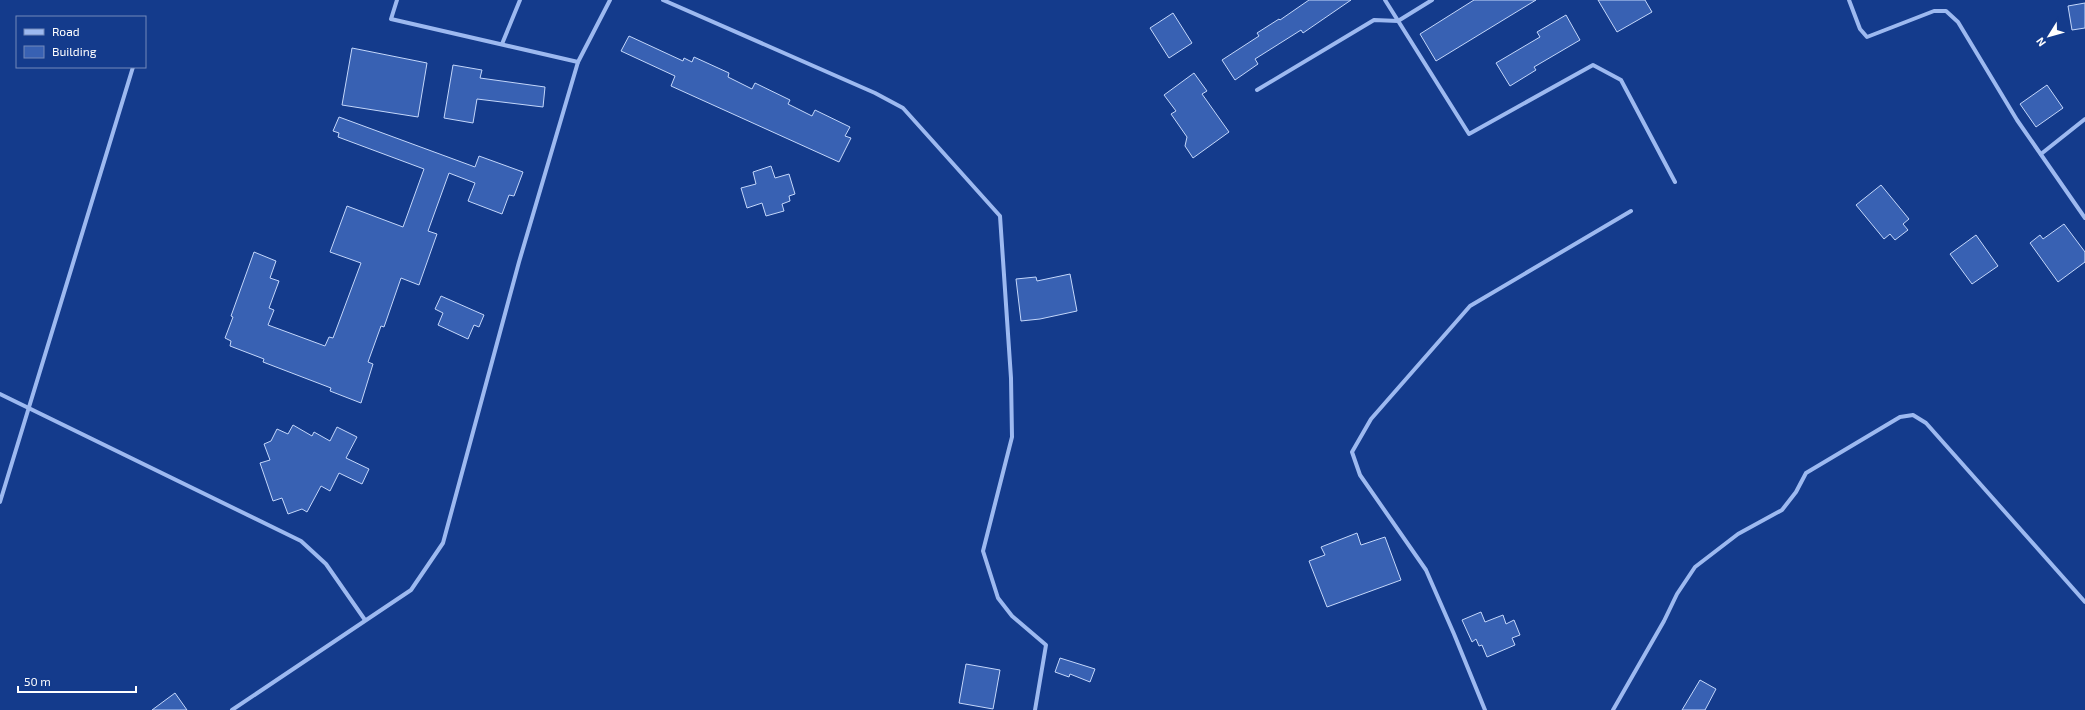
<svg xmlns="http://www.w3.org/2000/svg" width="2085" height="710" viewBox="0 0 2085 710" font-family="'Exo 2',sans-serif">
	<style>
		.building { fill: #3861b3; stroke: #c4d7fb }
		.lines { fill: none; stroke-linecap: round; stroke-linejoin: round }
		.minor { stroke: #9db9f0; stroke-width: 4 }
	</style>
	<rect width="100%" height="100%" fill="#143b8c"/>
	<!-- building -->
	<g class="building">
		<polygon points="1309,0 1351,0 1303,33 1301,30 1255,59 1258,64 1235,80 1222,60 1259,36 1257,33 1279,19 1280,20"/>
		<polygon points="1474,0 1536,0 1436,61 1420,34"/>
		<polygon points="1598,0 1645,0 1652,12 1617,32"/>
		<polygon points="2085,3 2085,28 2072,30 2068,6"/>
		<polygon points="1173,13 1192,43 1169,58 1150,28"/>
		<polygon points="1566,15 1580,40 1534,67 1536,70 1510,86 1496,63 1540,37 1537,32"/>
		<polygon points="629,36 683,61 684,58 692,62 694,57 729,73 728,77 752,89 755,83 790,100 788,104 812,116 815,110 850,127 845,136 851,138 839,162 671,86 675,76 621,51"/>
		<polygon points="352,48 427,63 418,117 342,105"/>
		<polygon points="453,65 482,70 480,78 545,87 543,107 477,99 473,123 444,118"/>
		<polygon points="1194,73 1207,91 1202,94 1229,132 1193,158 1185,146 1187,137 1171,114 1176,111 1164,95"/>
		<polygon points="2047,85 2063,108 2036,127 2020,104"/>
		<polygon points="339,117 475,167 479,156 523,172 514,196 509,195 502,214 468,201 475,183 449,173 428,231 437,234 419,285 401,278 384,327 381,326 368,362 373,364 361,403 330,391 331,388 263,362 264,359 230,346 231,341 225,338 233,317 231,316 254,252 276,261 270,278 279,281 269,308 274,310 268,325 325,346 329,337 333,338 361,263 330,252 347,206 403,227 424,169 338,137 339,133 333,131"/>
		<polygon points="771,166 775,178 789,174 795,194 789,196 790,201 782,204 784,211 766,216 762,203 747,208 741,188 756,184 753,172"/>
		<polygon points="1881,185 1909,219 1903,224 1908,230 1895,240 1890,234 1884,239 1856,205"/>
		<polygon points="2064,224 2085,252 2085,262 2058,282 2030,243 2040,235 2043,239"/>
		<polygon points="1976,235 1998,266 1972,284 1950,254"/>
		<polygon points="1070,274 1077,311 1040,319 1021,321 1016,279 1036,277 1037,281"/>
		<polygon points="441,296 484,315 479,327 474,325 468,339 438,325 443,313 435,309"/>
		<polygon points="293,425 312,436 314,432 330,441 337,427 357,437 346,458 369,469 362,484 339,473 330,491 321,486 307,512 302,509 288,514 282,498 273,501 260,463 270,460 264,444 271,441 277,429 288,434"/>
		<polygon points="1357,533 1361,545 1385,537 1401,580 1327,607 1309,561 1325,555 1321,547"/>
		<polygon points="1481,612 1485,622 1503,615 1506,624 1514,620 1520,635 1512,638 1515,645 1487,657 1482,645 1479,646 1476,639 1472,642 1462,620"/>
		<polygon points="1060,658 1095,669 1090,682 1070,674 1069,677 1055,672"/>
		<polygon points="966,664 1000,670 993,709 959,703"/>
		<polygon points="1700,680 1716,689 1705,710 1682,710"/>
		<polygon points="175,693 187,710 152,710"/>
	</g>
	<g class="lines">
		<!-- minor -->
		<g class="minor">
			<polyline points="397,0 391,19 578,62"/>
			<polyline points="663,0 875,93 903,108 1000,216 1011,378 1012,437 983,551 998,598 1012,616 1046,645 1035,710"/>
			<polyline points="1385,0 1469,134 1593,65 1621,80 1675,182"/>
			<polyline points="1849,0 1860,29 1867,37 1934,11 1946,11 1958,22 2017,120 2085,218"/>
			<polyline points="502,44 520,0"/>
			<polyline points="1257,90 1374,20 1398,21 1432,0"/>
			<polyline points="2041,154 2085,119"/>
			<polyline points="0,394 301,541 326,564 365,620"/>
			<polyline points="0,502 133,67"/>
			<polyline points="232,710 411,590 443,543 519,262 578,62 610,0"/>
			<polyline points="1485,710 1454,634 1426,570 1360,475 1352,452 1371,419 1470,306 1631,211"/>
			<polyline points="1613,710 1664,621 1677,594 1695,567 1738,534 1782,510 1796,492 1806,473 1900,417 1913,415 1926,423 2085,602"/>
		</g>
	</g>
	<!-- legend -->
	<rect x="16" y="16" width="130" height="52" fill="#143b8c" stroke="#7289ba"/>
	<rect x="24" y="29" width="20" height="6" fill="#9db9f0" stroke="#7289ba"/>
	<text x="52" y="36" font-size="12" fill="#ffffff">Road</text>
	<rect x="24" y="46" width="20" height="12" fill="#3861b3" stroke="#7289ba"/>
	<text x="52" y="56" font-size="12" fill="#ffffff">Building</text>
	<!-- north arrow -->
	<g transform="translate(2049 36) rotate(233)" stroke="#143b8c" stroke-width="3" paint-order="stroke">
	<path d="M0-3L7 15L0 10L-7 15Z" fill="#ffffff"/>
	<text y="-6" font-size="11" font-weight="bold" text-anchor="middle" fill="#ffffff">N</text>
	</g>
	<!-- scale -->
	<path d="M18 686v6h118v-6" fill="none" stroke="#ffffff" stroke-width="2"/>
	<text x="24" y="686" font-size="12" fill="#ffffff" stroke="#143b8c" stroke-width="3" paint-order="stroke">50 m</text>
</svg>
